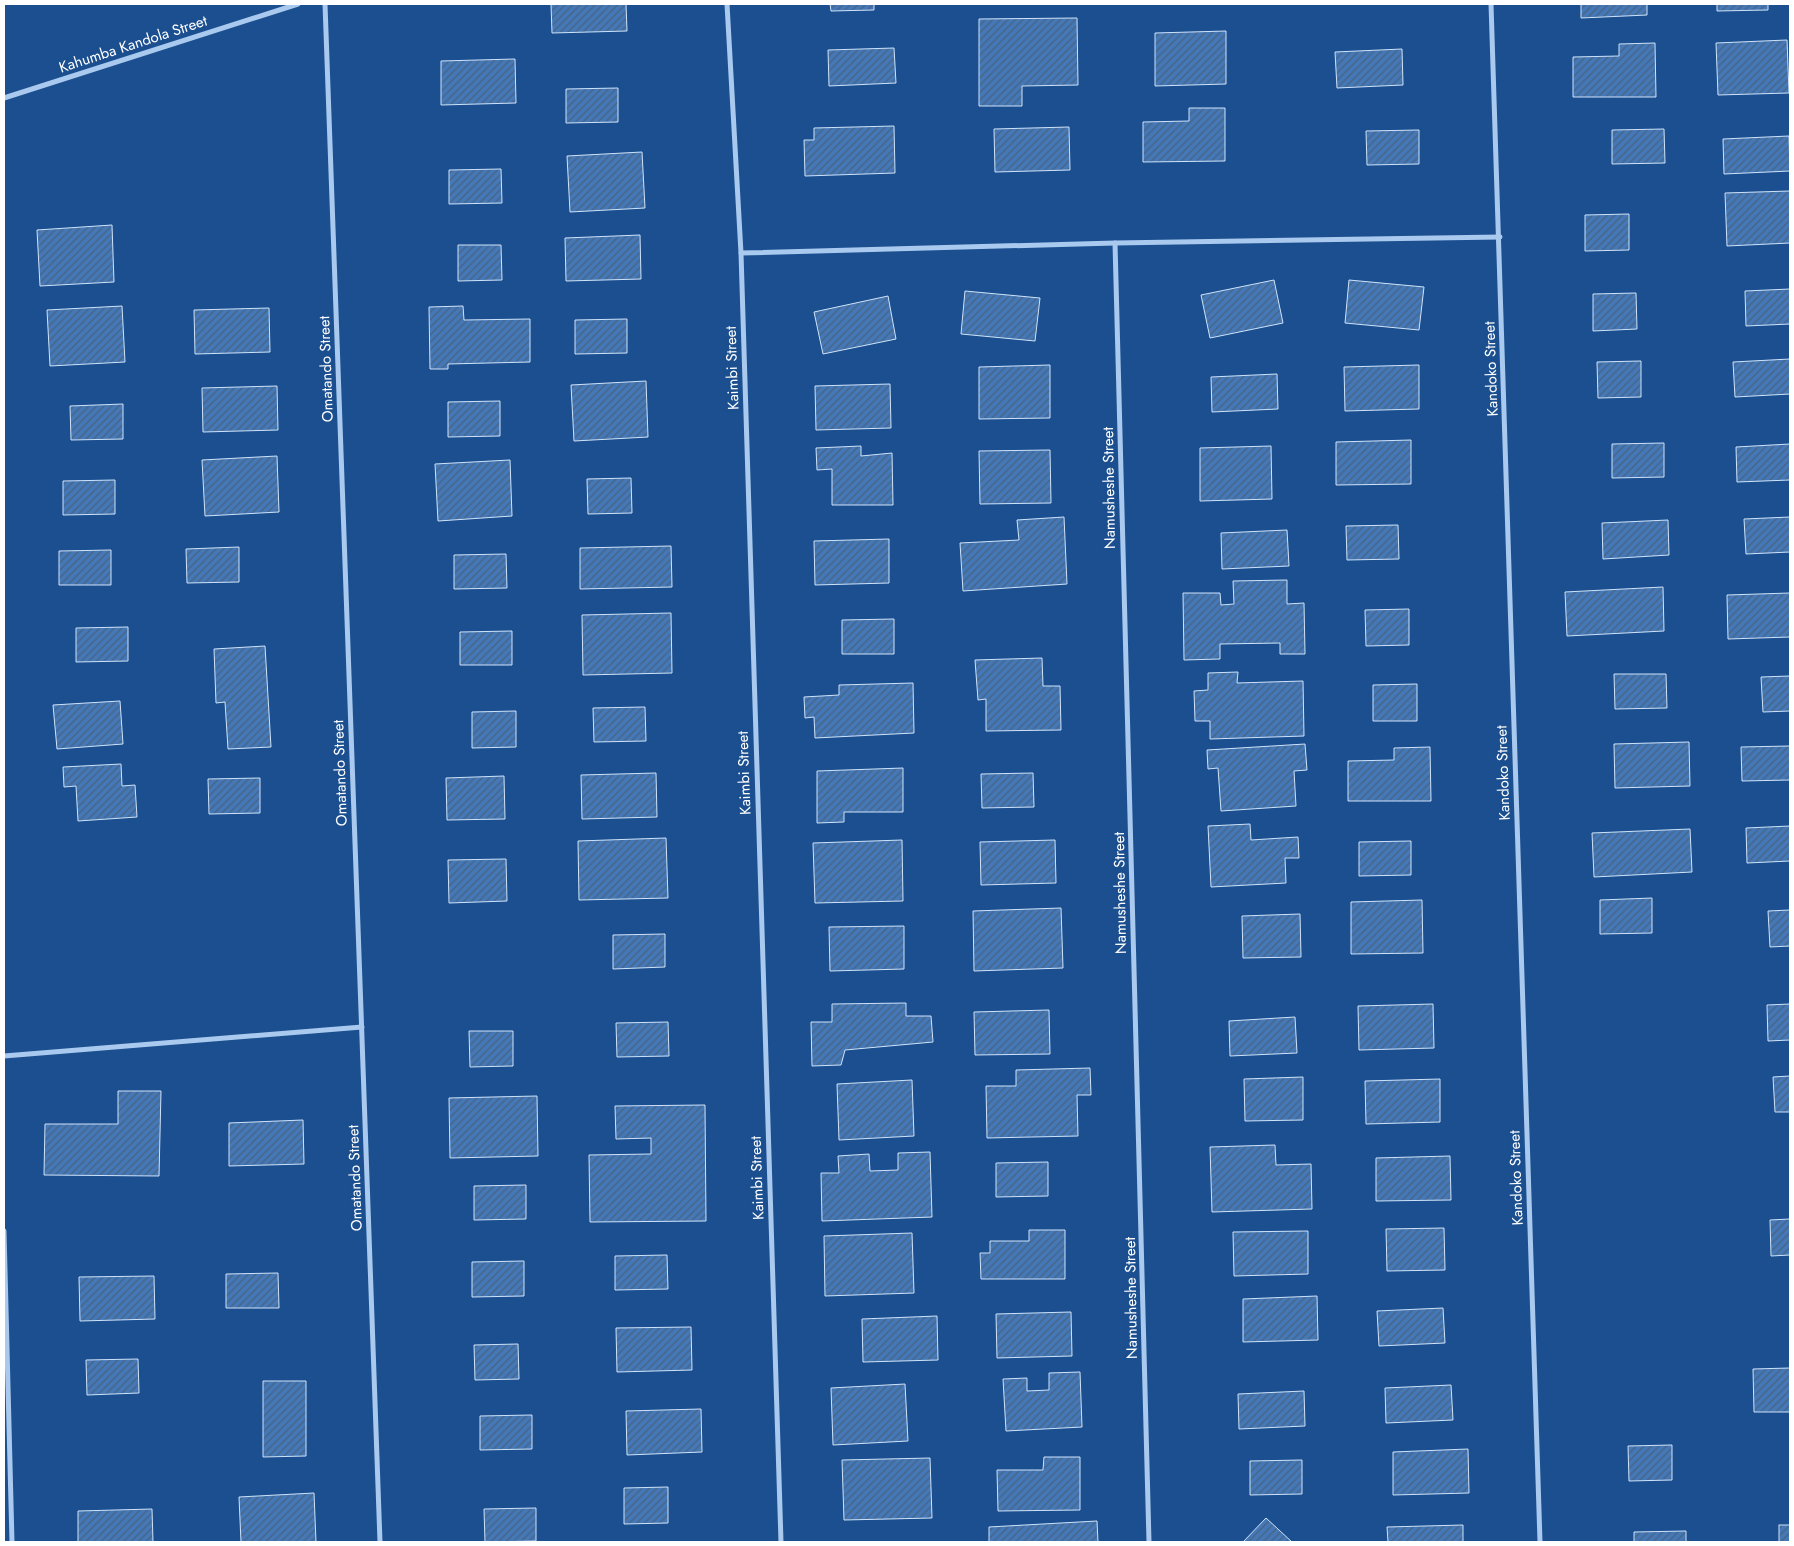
<svg xmlns="http://www.w3.org/2000/svg" width="1794" height="1546" viewBox="0 0 1794 1546" font-family="Jost,sans-serif">
	<style>
		.building { fill: url(#building-hatch); stroke: #cfe3fa }
		.lines { fill: none; stroke-linecap: round; stroke-linejoin: round }
		.street { stroke: #a9c9ee; stroke-width: 5 }
		.labels { text-anchor: middle; dominant-baseline: central; stroke-width: 5; stroke-linejoin: round; paint-order: stroke }
		.street-label { font-size: 15px; fill: #fff; stroke: #1b4f8f }
	</style>
	<defs>
		<pattern id="building-hatch" width="6" height="6" patternUnits="userSpaceOnUse" patternTransform="scale(1.25)"><rect width="6" height="6" fill="#4478b7"/><path d="M-1 1l2-2M0 6l6-6M5 7l2-2" fill="none" stroke="#486282"/></pattern>
	</defs>
	<rect width="100%" height="100%" fill="#1b4f8f"/>
	<!-- building -->
	<g class="building">
		<polygon points="551,4 626,4 627,31 552,33"/>
		<polygon points="830,4 874,4 874,10 831,11"/>
		<polygon points="1581,4 1647,4 1647,15 1581,18"/>
		<polygon points="1717,4 1768,4 1768,10 1717,11"/>
		<polygon points="1077,18 1078,85 1022,86 1022,106 979,106 979,19"/>
		<polygon points="1226,31 1226,84 1155,86 1155,33"/>
		<polygon points="1787,40 1789,93 1718,95 1716,43"/>
		<polygon points="1655,43 1656,97 1573,97 1573,57 1619,56 1619,44"/>
		<polygon points="894,48 896,83 829,86 828,50"/>
		<polygon points="1402,49 1403,85 1337,88 1335,52"/>
		<polygon points="515,59 516,103 441,105 441,61"/>
		<polygon points="618,88 618,122 566,123 566,89"/>
		<polygon points="1189,108 1225,108 1225,161 1143,162 1143,122 1189,121"/>
		<polygon points="894,126 895,173 805,176 804,140 814,140 814,128"/>
		<polygon points="1069,127 1070,170 995,172 994,129"/>
		<polygon points="1664,129 1665,163 1612,164 1612,130"/>
		<polygon points="1419,130 1419,164 1367,165 1366,131"/>
		<polygon points="1789,136 1790,171 1724,174 1723,139"/>
		<polygon points="642,152 645,208 570,212 567,156"/>
		<polygon points="501,169 502,203 449,204 449,170"/>
		<polygon points="1790,191 1790,243 1727,246 1725,193"/>
		<polygon points="1629,214 1629,250 1585,251 1585,215"/>
		<polygon points="112,225 114,282 40,286 37,230"/>
		<polygon points="640,235 641,279 566,281 565,238"/>
		<polygon points="458,245 501,245 502,280 458,281"/>
		<polygon points="1274,280 1283,323 1210,338 1201,295"/>
		<polygon points="1349,280 1424,287 1419,330 1345,323"/>
		<polygon points="1790,289 1790,324 1746,326 1745,291"/>
		<polygon points="965,291 1040,298 1035,341 961,334"/>
		<polygon points="1636,293 1637,329 1593,331 1593,294"/>
		<polygon points="888,296 896,339 823,354 814,312"/>
		<polygon points="122,306 125,362 50,366 47,310"/>
		<polygon points="463,306 464,320 530,319 530,362 448,364 448,369 430,369 429,307"/>
		<polygon points="269,308 270,352 195,354 194,310"/>
		<polygon points="627,319 627,353 575,354 575,320"/>
		<polygon points="1790,359 1790,394 1735,397 1733,362"/>
		<polygon points="1641,361 1641,397 1598,398 1597,362"/>
		<polygon points="1050,365 1050,418 979,419 979,367"/>
		<polygon points="1419,365 1419,409 1345,411 1344,367"/>
		<polygon points="1277,374 1278,409 1212,412 1211,377"/>
		<polygon points="646,381 648,437 574,441 571,385"/>
		<polygon points="890,384 891,428 816,430 815,386"/>
		<polygon points="277,386 278,430 203,432 202,388"/>
		<polygon points="500,401 500,436 448,437 448,402"/>
		<polygon points="123,404 123,439 71,440 70,406"/>
		<polygon points="1411,440 1411,484 1336,485 1336,442"/>
		<polygon points="1664,443 1664,477 1612,478 1612,444"/>
		<polygon points="1790,444 1790,480 1737,482 1736,447"/>
		<polygon points="861,446 861,456 892,453 893,505 832,505 832,469 817,470 816,448"/>
		<polygon points="1271,446 1272,499 1200,501 1200,448"/>
		<polygon points="1050,450 1051,503 980,504 979,451"/>
		<polygon points="277,456 279,512 205,516 202,460"/>
		<polygon points="510,460 512,516 438,521 435,464"/>
		<polygon points="631,478 632,513 588,514 587,479"/>
		<polygon points="115,480 115,514 63,515 63,481"/>
		<polygon points="1064,517 1067,584 963,591 960,543 1019,540 1017,520"/>
		<polygon points="1790,517 1790,552 1746,554 1744,519"/>
		<polygon points="1668,520 1669,555 1603,559 1602,523"/>
		<polygon points="1398,525 1399,559 1347,560 1346,526"/>
		<polygon points="1287,530 1289,566 1222,569 1221,533"/>
		<polygon points="889,539 889,583 815,585 814,541"/>
		<polygon points="671,546 672,587 580,589 580,548"/>
		<polygon points="239,547 239,582 187,583 186,549"/>
		<polygon points="111,550 111,585 59,585 59,551"/>
		<polygon points="506,554 507,588 454,589 454,555"/>
		<polygon points="1287,580 1287,604 1304,603 1305,654 1280,654 1280,643 1220,644 1220,659 1184,660 1183,593 1220,593 1221,605 1234,604 1233,581"/>
		<polygon points="1663,587 1664,631 1567,636 1565,592"/>
		<polygon points="1790,593 1790,637 1728,639 1727,595"/>
		<polygon points="1409,609 1409,645 1366,646 1365,610"/>
		<polygon points="671,613 672,673 583,675 582,615"/>
		<polygon points="894,619 894,654 842,654 842,620"/>
		<polygon points="128,627 128,661 76,662 76,628"/>
		<polygon points="512,631 512,665 460,665 460,632"/>
		<polygon points="265,646 271,747 228,749 225,702 216,703 214,649"/>
		<polygon points="1042,658 1043,686 1060,686 1061,730 986,731 986,699 978,700 975,660"/>
		<polygon points="1238,672 1237,683 1303,681 1304,736 1210,739 1210,721 1195,721 1194,691 1208,690 1208,673"/>
		<polygon points="1614,674 1666,674 1667,708 1615,709"/>
		<polygon points="1790,676 1790,711 1763,712 1761,677"/>
		<polygon points="913,683 914,733 815,738 814,717 805,718 804,697 839,695 839,685"/>
		<polygon points="1417,684 1417,721 1373,721 1373,685"/>
		<polygon points="120,701 123,744 57,749 53,705"/>
		<polygon points="645,707 646,741 594,742 593,708"/>
		<polygon points="516,711 516,747 472,748 472,712"/>
		<polygon points="1689,742 1690,786 1615,788 1614,744"/>
		<polygon points="1305,744 1307,770 1294,771 1296,806 1221,811 1218,768 1208,769 1207,750"/>
		<polygon points="1790,746 1790,780 1742,781 1741,747"/>
		<polygon points="1430,747 1431,801 1348,801 1348,761 1394,760 1394,748"/>
		<polygon points="121,764 122,786 135,785 137,817 78,821 76,786 64,787 63,767"/>
		<polygon points="903,768 903,812 844,812 844,822 817,823 817,771"/>
		<polygon points="656,773 657,817 582,819 581,775"/>
		<polygon points="1033,773 1034,807 982,808 981,774"/>
		<polygon points="504,776 505,819 447,820 446,778"/>
		<polygon points="260,778 260,813 209,814 208,779"/>
		<polygon points="1250,824 1251,840 1298,837 1299,858 1285,858 1286,883 1211,887 1208,826"/>
		<polygon points="1790,826 1790,861 1747,863 1746,828"/>
		<polygon points="1690,829 1692,872 1594,877 1592,833"/>
		<polygon points="666,838 668,898 579,900 578,841"/>
		<polygon points="902,840 903,901 815,903 813,843"/>
		<polygon points="1055,840 1056,883 981,885 980,842"/>
		<polygon points="1411,841 1411,875 1359,876 1359,842"/>
		<polygon points="506,859 507,901 449,903 448,860"/>
		<polygon points="1652,898 1652,933 1600,934 1600,900"/>
		<polygon points="1422,900 1423,953 1351,954 1351,902"/>
		<polygon points="1061,908 1063,968 974,971 973,911"/>
		<polygon points="1790,910 1790,946 1770,947 1768,911"/>
		<polygon points="1300,914 1301,957 1243,958 1242,916"/>
		<polygon points="904,926 904,969 830,971 829,927"/>
		<polygon points="665,934 665,967 613,969 613,935"/>
		<polygon points="906,1003 906,1016 931,1016 933,1042 845,1050 841,1065 812,1066 811,1022 832,1022 832,1004"/>
		<polygon points="1433,1004 1434,1048 1359,1050 1358,1006"/>
		<polygon points="1790,1004 1790,1040 1768,1041 1767,1005"/>
		<polygon points="1049,1010 1050,1054 975,1055 974,1012"/>
		<polygon points="1295,1017 1297,1053 1230,1056 1229,1021"/>
		<polygon points="668,1022 669,1056 617,1057 616,1023"/>
		<polygon points="469,1031 513,1031 513,1066 470,1067"/>
		<polygon points="1090,1068 1091,1095 1077,1095 1078,1136 987,1138 986,1086 1016,1086 1016,1070"/>
		<polygon points="1790,1076 1790,1112 1775,1112 1773,1077"/>
		<polygon points="1303,1077 1303,1120 1245,1121 1244,1079"/>
		<polygon points="1440,1079 1440,1122 1366,1124 1365,1081"/>
		<polygon points="912,1080 914,1136 839,1140 837,1084"/>
		<polygon points="118,1091 161,1091 159,1176 44,1175 45,1124 118,1124"/>
		<polygon points="537,1096 538,1156 450,1158 449,1098"/>
		<polygon points="705,1105 706,1221 590,1222 589,1155 651,1154 651,1138 616,1139 615,1106"/>
		<polygon points="303,1120 304,1164 229,1166 229,1123"/>
		<polygon points="1275,1145 1276,1165 1311,1164 1312,1209 1212,1212 1210,1147"/>
		<polygon points="930,1152 932,1217 822,1221 821,1173 839,1173 838,1156 869,1154 870,1171 898,1170 898,1153"/>
		<polygon points="1450,1156 1451,1200 1376,1201 1376,1158"/>
		<polygon points="1048,1162 1048,1196 996,1197 996,1163"/>
		<polygon points="526,1185 526,1219 474,1220 474,1186"/>
		<polygon points="1790,1219 1790,1255 1771,1256 1770,1220"/>
		<polygon points="1444,1228 1445,1270 1387,1271 1386,1229"/>
		<polygon points="1029,1230 1065,1230 1065,1279 981,1279 980,1253 990,1253 990,1241 1029,1241"/>
		<polygon points="1308,1231 1308,1274 1234,1276 1233,1232"/>
		<polygon points="912,1233 914,1293 825,1296 824,1236"/>
		<polygon points="667,1255 668,1289 615,1290 615,1256"/>
		<polygon points="524,1261 524,1296 472,1297 472,1262"/>
		<polygon points="278,1273 279,1308 226,1308 226,1274"/>
		<polygon points="154,1276 155,1319 80,1321 79,1277"/>
		<polygon points="1317,1296 1318,1340 1243,1342 1243,1299"/>
		<polygon points="1443,1308 1445,1343 1379,1346 1377,1311"/>
		<polygon points="1071,1312 1072,1356 997,1358 996,1314"/>
		<polygon points="937,1316 938,1360 863,1362 862,1319"/>
		<polygon points="691,1327 692,1370 617,1372 616,1328"/>
		<polygon points="518,1344 519,1379 475,1380 474,1345"/>
		<polygon points="138,1359 139,1393 87,1395 86,1360"/>
		<polygon points="1790,1368 1790,1412 1754,1412 1753,1369"/>
		<polygon points="1080,1372 1082,1427 1006,1431 1003,1379 1027,1378 1027,1391 1049,1390 1049,1373"/>
		<polygon points="263,1381 306,1381 306,1456 263,1457"/>
		<polygon points="905,1384 908,1441 833,1445 831,1388"/>
		<polygon points="1451,1385 1453,1420 1386,1423 1385,1388"/>
		<polygon points="1304,1391 1305,1426 1239,1429 1238,1394"/>
		<polygon points="701,1409 702,1452 627,1455 626,1411"/>
		<polygon points="532,1415 532,1449 480,1450 480,1416"/>
		<polygon points="1672,1445 1672,1480 1629,1481 1628,1446"/>
		<polygon points="1468,1449 1469,1493 1393,1495 1393,1452"/>
		<polygon points="1044,1457 1080,1457 1080,1510 998,1511 997,1470 1043,1470"/>
		<polygon points="930,1458 932,1518 844,1520 842,1460"/>
		<polygon points="1302,1460 1302,1494 1250,1495 1250,1461"/>
		<polygon points="668,1487 668,1523 624,1524 624,1488"/>
		<polygon points="314,1493 316,1542 241,1542 239,1497"/>
		<polygon points="536,1508 536,1541 485,1542 484,1509"/>
		<polygon points="152,1509 153,1542 78,1542 78,1511"/>
		<polygon points="1266,1518 1292,1542 1243,1542"/>
		<polygon points="1097,1521 1098,1542 989,1542 989,1527"/>
		<polygon points="1463,1525 1463,1542 1388,1542 1387,1527"/>
		<rect x="1779" y="1525" width="11" height="17"/>
		<polygon points="1686,1531 1686,1542 1634,1542 1634,1532"/>
	</g>
	<g class="lines">
		<!-- street -->
		<g class="street">
			<polyline points="325,4 380,1542"/>
			<polyline points="727,4 741,253 781,1542"/>
			<polyline points="1491,4 1540,1542"/>
			<polyline points="4,98 298,4"/>
			<polyline points="1115,243 1149,1542"/>
			<polyline points="741,253 1115,243 1500,237"/>
			<polyline points="4,1056 362,1027"/>
			<polyline points="4,1231 12,1542"/>
		</g>
	</g>
	<g class="labels">
		<!-- street labels -->
		<g class="street-label">
			<text transform="translate(133 44) rotate(-18)">Kahumba Kandola Street</text>
			<text transform="translate(732 368) rotate(-92)">Kaimbi Street</text>
			<text transform="translate(326 369) rotate(-92)">Omatando Street</text>
			<text transform="translate(1491 369) rotate(-92)">Kandoko Street</text>
			<text transform="translate(1109 488) rotate(-91)">Namusheshe Street</text>
			<text transform="translate(340 773) rotate(-92)">Omatando Street</text>
			<text transform="translate(744 773) rotate(-92)">Kaimbi Street</text>
			<text transform="translate(1503 773) rotate(-92)">Kandoko Street</text>
			<text transform="translate(1120 893) rotate(-91)">Namusheshe Street</text>
			<text transform="translate(355 1178) rotate(-92)">Omatando Street</text>
			<text transform="translate(757 1178) rotate(-92)">Kaimbi Street</text>
			<text transform="translate(1516 1178) rotate(-92)">Kandoko Street</text>
			<text transform="translate(1131 1298) rotate(-91)">Namusheshe Street</text>
		</g>
	</g>
	<!-- border -->
	<rect width="1794" height="1546" fill="none" stroke="#ffffff" stroke-width="10"/>
</svg>
